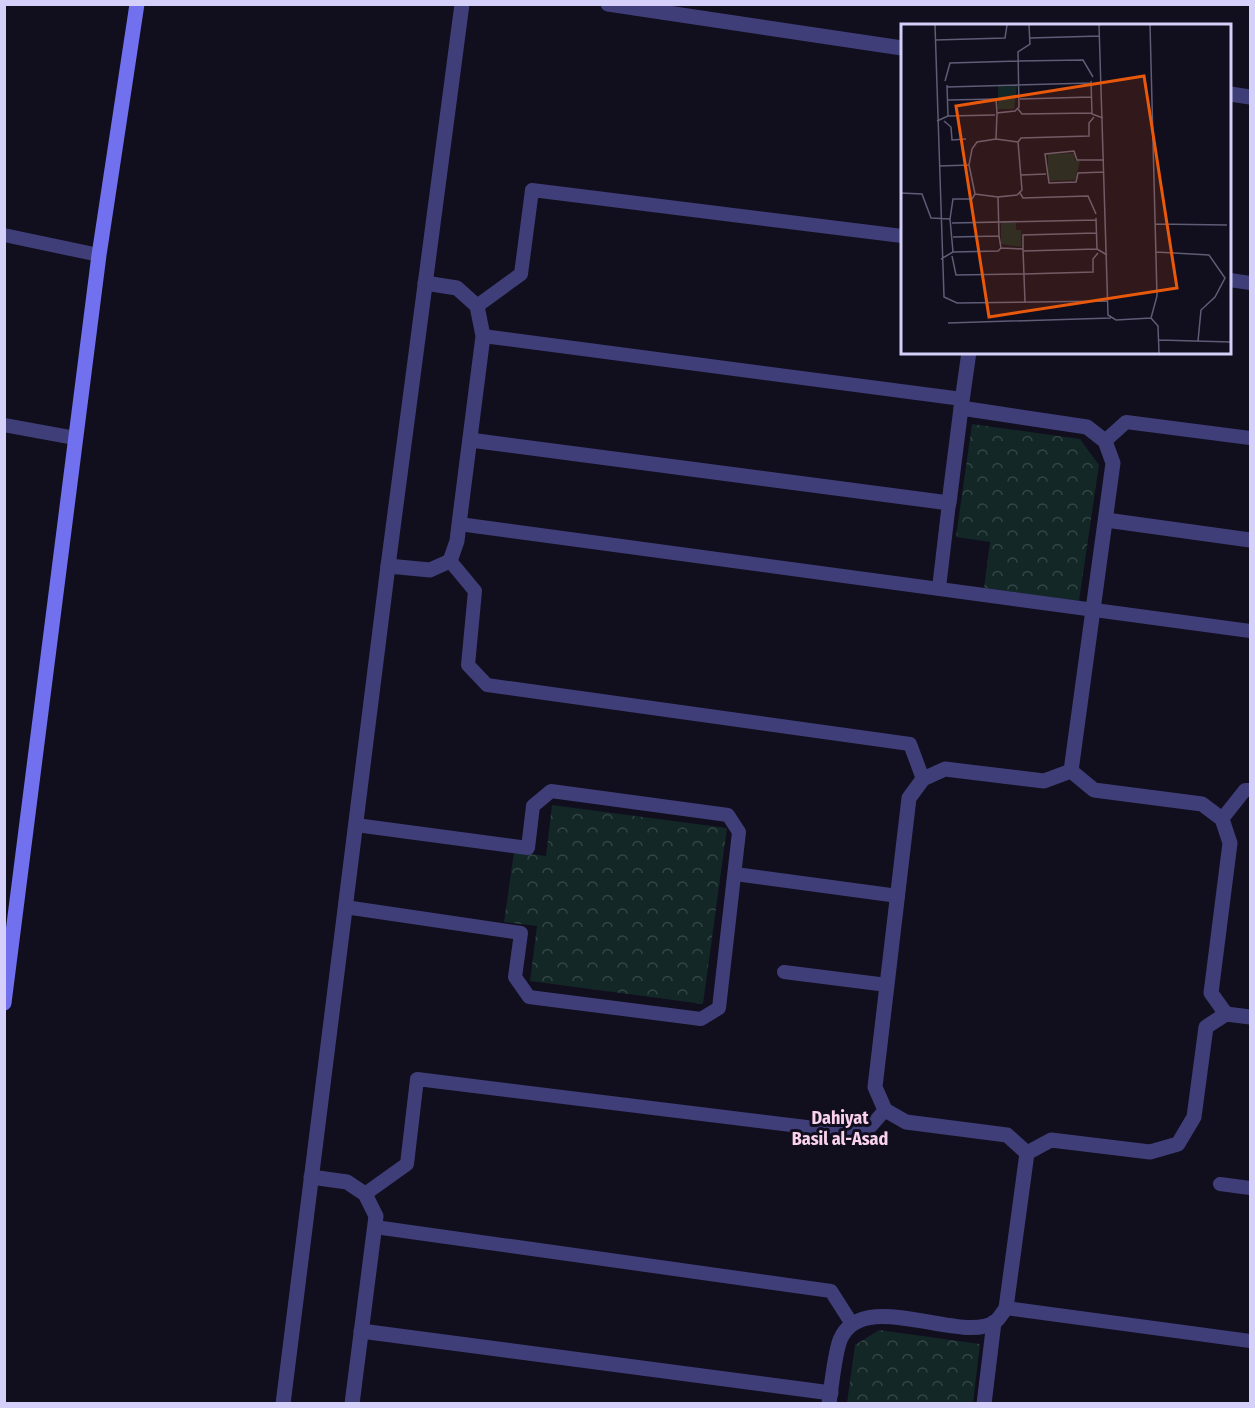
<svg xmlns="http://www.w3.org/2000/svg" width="1255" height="1408" viewBox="0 0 1255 1408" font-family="'Fira Sans Condensed',sans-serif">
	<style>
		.park { fill: url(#park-crowns) }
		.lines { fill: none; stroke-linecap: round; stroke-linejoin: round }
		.service { stroke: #3f3e78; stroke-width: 14 }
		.minor { stroke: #3f3e78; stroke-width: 15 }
		.secondary { stroke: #7171f0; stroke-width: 15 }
		.labels { text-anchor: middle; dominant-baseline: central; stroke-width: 6; stroke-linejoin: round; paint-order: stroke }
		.quarter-label { font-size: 18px; font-weight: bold; fill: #fad2ed; stroke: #110e1e }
		.inset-road { fill: none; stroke: #5f5c76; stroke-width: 1.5 }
		.view { fill: #e8590c; fill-opacity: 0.15; stroke: #e8590c; stroke-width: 3 }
		.inset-edge { fill: none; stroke: #d4d0fa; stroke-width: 3 }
	</style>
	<defs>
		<pattern id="park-crowns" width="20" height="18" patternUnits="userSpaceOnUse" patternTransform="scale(1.5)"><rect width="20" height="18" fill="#122726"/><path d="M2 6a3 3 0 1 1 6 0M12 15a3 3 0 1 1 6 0" fill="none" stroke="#344546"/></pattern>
	</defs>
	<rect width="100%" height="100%" fill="#110e1e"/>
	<!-- park -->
	<g class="park">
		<polygon points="972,424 1080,439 1099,465 1079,601 984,588 990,542 956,537"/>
		<polygon points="552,805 727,828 703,1004 530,981 537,926 504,922 514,852 546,856"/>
		<polygon points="879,1330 980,1344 973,1403 847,1403 855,1345"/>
	</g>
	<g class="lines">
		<!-- service -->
		<g class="service">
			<polyline points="4,235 99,255"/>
			<polyline points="1230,280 1250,283"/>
			<polyline points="477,306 521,274 532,190 902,236"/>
			<polyline points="483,336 962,399"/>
			<polyline points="4,425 75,438"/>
			<polyline points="1105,441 1126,422 1250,438"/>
			<polyline points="459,524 1250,631"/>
			<polyline points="450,561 475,591 468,665 487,685 910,744 923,779"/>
			<polyline points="939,588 949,503"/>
			<polyline points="1222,819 1245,790 1250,790"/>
			<polyline points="735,874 898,896"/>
			<polyline points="345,907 521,933 515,977 529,997 701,1019 719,1008 739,832 728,815 551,791 533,806 528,848 356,825"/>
			<polyline points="784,972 887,985"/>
			<polyline points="1220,1184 1250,1188"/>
			<polyline points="365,1194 407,1164 417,1079 864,1134 885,1110"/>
			<polyline points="375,1227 831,1291 852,1324"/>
			<polyline points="1006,1308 1250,1341"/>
		</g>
		<!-- minor -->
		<g class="minor">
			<polyline points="608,4 902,48"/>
			<polyline points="1230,94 1250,97"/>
			<polyline points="969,352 961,408 1087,427 1105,441 1113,463 1071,771 1044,781 945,769 923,779 909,798 875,1087 885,1110 906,1122 1007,1135 1027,1153 1051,1140 1150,1152 1178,1144 1194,1117 1206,1027 1226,1014 1250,1017"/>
			<polyline points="470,440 949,503 961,408"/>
			<polyline points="1106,520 1250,540"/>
			<polyline points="388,566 430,570 450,561 457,541 459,524 483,336 477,306 457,288 425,283"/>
			<polyline points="1071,771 1094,790 1202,804 1222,819 1230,843 1211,993 1226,1014"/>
			<polyline points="311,1177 347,1182 365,1194 376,1216 352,1404"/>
			<polyline points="361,1331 831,1393"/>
			<polyline points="283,1404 388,566 462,4"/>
			<path d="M829,1404C831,1388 835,1353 840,1340C862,1286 961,1345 995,1322C999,1319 1003,1312 1006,1308L1027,1153"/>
			<polyline points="984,1404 994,1322"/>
		</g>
		<!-- secondary -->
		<polyline class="secondary" points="4,1003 99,255 137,4"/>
	</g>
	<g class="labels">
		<!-- quarter labels -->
		<g class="quarter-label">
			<text x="840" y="1118">Dahiyat<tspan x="840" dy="21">Basil al-Asad</tspan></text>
		</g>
	</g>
	<!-- overview -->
	<g transform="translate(901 24)">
		<rect width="330" height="330" fill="#110e1e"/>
		<path d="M97,62H116L113,85H97ZM173,129L174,137H179L174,156L147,157V130ZM100,199H115V206H120V223L100,220Z" fill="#122726"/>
		<path class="inset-road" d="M34,1L43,273L56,279L207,277M198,1L207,291L215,296L250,294M249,1L256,272L250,294L257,302L258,329M129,14L199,12M34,16L104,14L106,1M44,57L49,39L117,37L182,36L192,53M190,57L191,90L202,94M46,63L190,59M119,75L190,73M47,76L95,75L96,89M117,85L121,90L191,89M47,92L94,91M36,97L47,92L46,61M43,97L50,103L51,116L65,115M95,115L96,89L114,87L118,83L117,28L129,20L128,1M117,118L120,114L188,112V99L193,93M203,136H176L173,127L144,130L148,159L175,158L177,149L203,148M68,141L74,170L97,173M38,142L68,141L71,125L76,118L95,115L117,118L121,166L116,171L97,173L98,212L100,224L122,225L124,278M120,151L145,150M0,169L21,170L30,194L49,195L52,228L40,235M119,169L122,174L187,172L195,190M195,194L196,225L206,231M49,195L52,175H71L74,170M51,199L195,196M254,200L326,201M52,213L98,212M122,225V211L195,209M122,227L196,225M52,228L97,227L100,224M255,228L308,231L324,254L314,273L300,286L297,317M51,232L55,251L123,250L192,248V235L197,229M47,299L210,294M258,316L330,318"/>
		<path class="view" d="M243,52L276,264L88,293L55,82Z"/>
		<rect width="330" height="330" class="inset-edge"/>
	</g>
	<!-- border -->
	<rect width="1255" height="1408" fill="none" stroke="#d4d0fa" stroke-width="12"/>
</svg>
